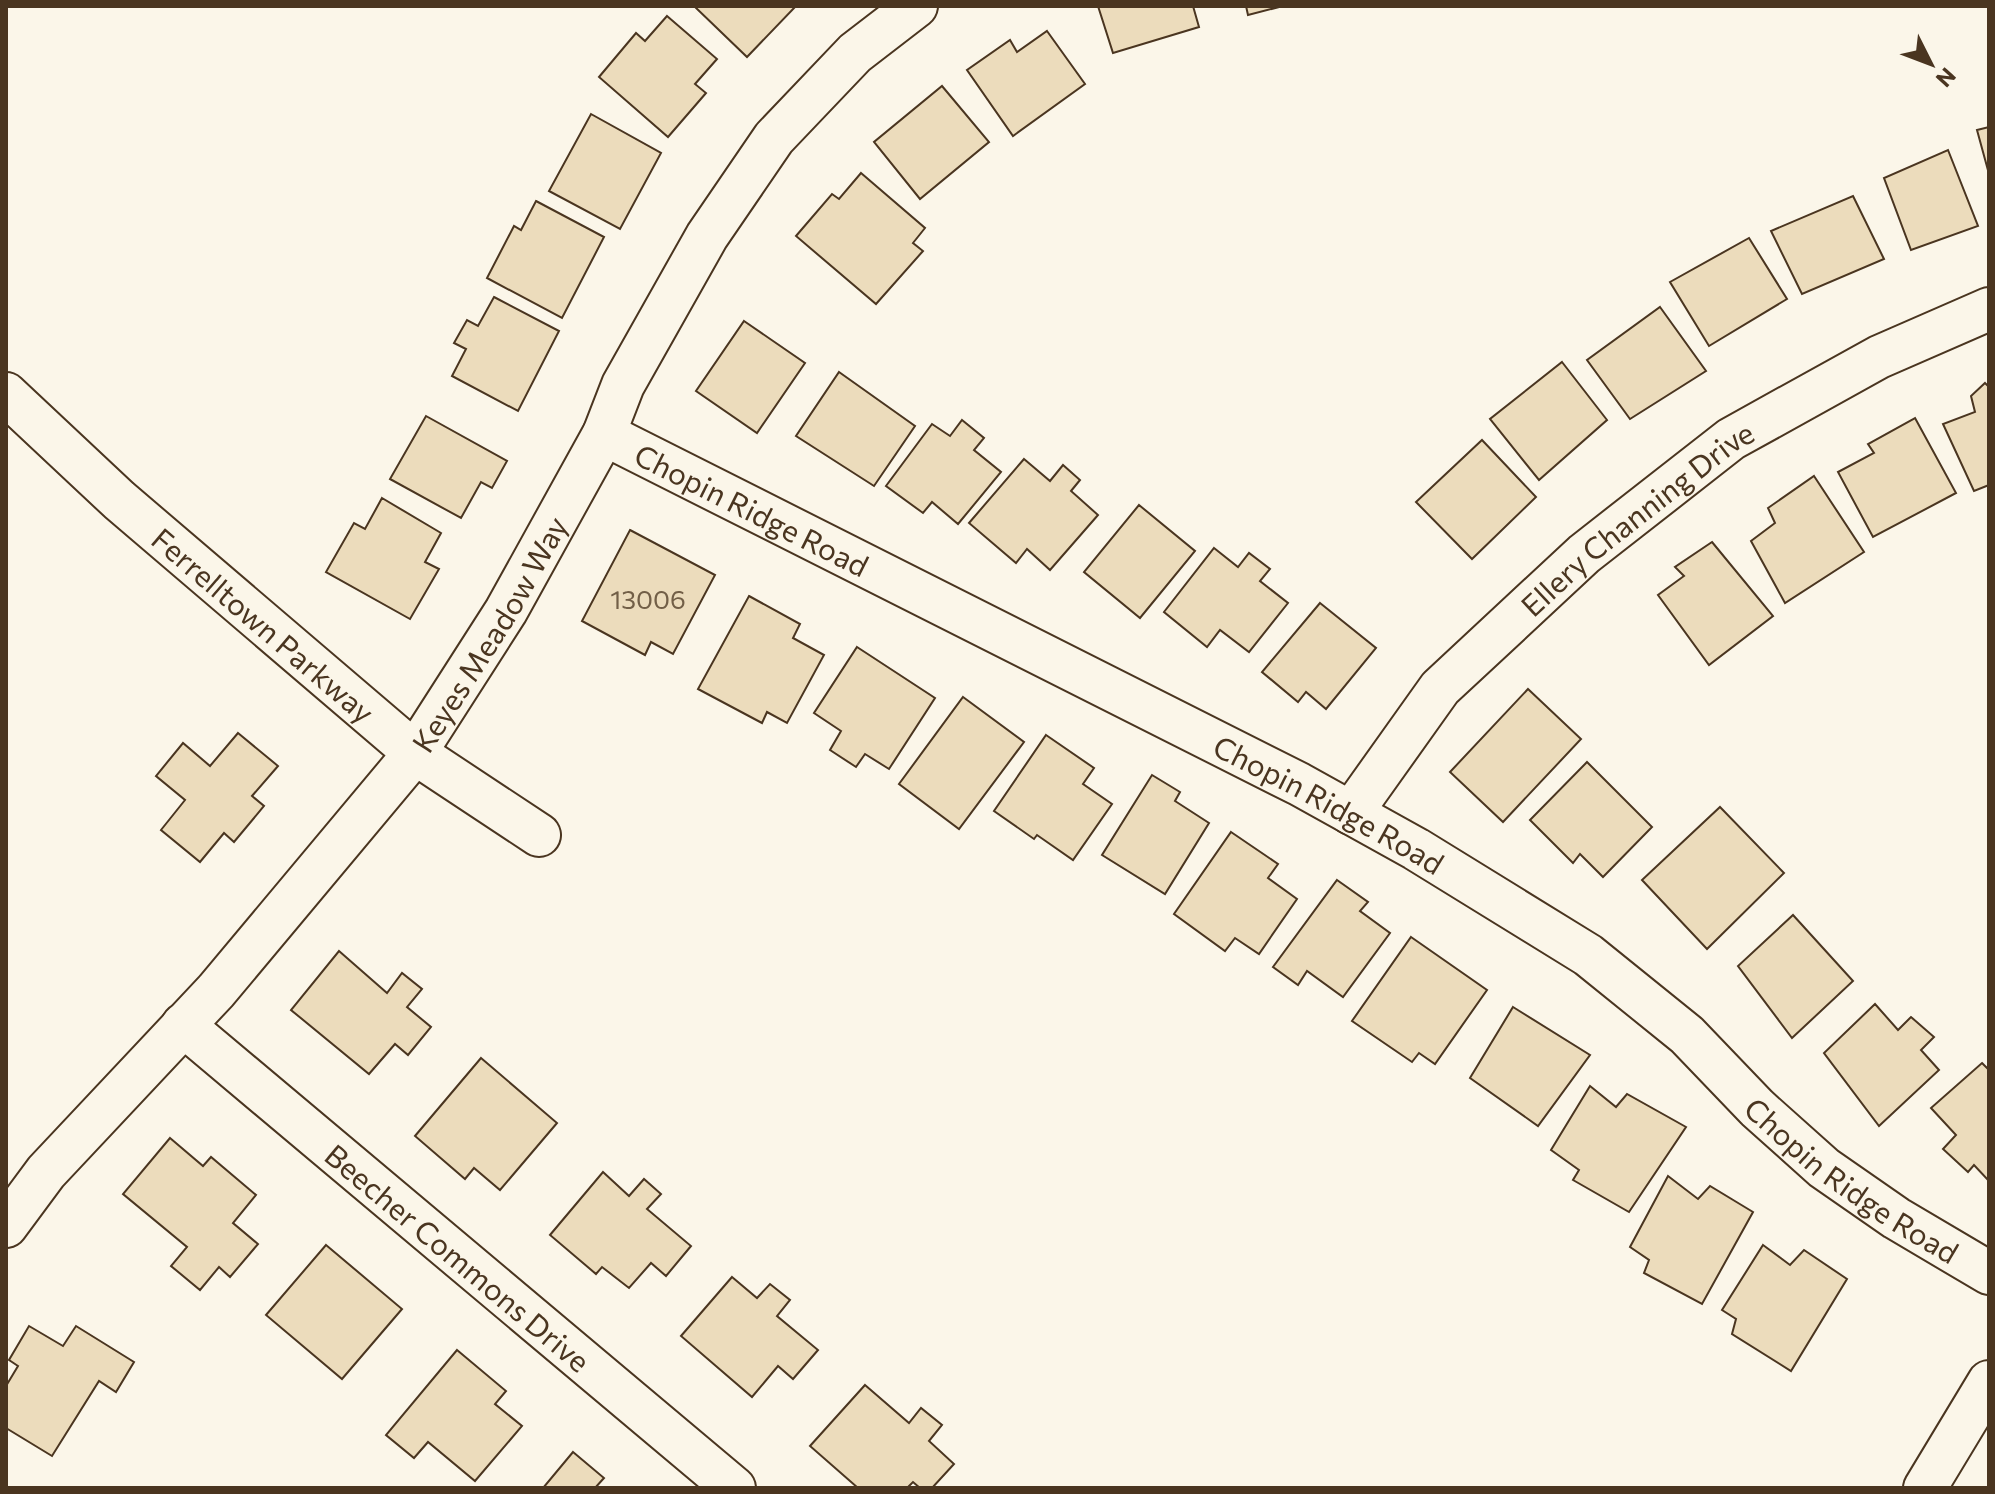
<svg xmlns="http://www.w3.org/2000/svg" width="1995" height="1494" viewBox="0 0 1995 1494" font-family="Commissioner,sans-serif">
	<style>
		.building { fill: #ecdcbc; stroke: #4a3520; stroke-width: 2 }
		.lines { fill: none; stroke-linecap: round; stroke-linejoin: round }
		.minor-casing { stroke: #4a3520; stroke-width: 46 }
		.minor { stroke: #fbf6e9; stroke-width: 42 }
		.labels { text-anchor: middle; dominant-baseline: central; stroke-width: 6; stroke-linejoin: round; paint-order: stroke }
		.number-label { font-size: 26px; fill: #725f47 }
		.street-label { font-size: 30px; fill: #4a3520; stroke: #fbf6e9 }
	</style>
	<rect width="100%" height="100%" fill="#fbf6e9"/>
	<!-- building -->
	<g class="building">
		<polygon points="694,6 796,6 747,57"/>
		<polygon points="1098,6 1193,6 1199,27 1113,53"/>
		<polygon points="1246,6 1283,6 1248,15"/>
		<polygon points="667,16 717,59 695,84 706,93 668,137 599,77 636,33 645,41"/>
		<polygon points="1047,31 1085,84 1013,136 967,70 1010,40 1017,52"/>
		<polygon points="942,86 989,142 920,199 874,142"/>
		<polygon points="591,114 661,153 620,229 549,191"/>
		<polygon points="1989,127 1989,174 1977,130"/>
		<polygon points="1948,150 1978,226 1911,250 1884,178"/>
		<polygon points="861,173 925,228 913,243 923,251 876,304 796,236 832,194 839,199"/>
		<polygon points="1853,196 1884,259 1802,294 1771,231"/>
		<polygon points="536,201 604,237 562,318 487,278 514,226 521,230"/>
		<polygon points="1749,238 1787,299 1709,346 1670,282"/>
		<polygon points="494,297 559,331 518,411 452,376 466,349 454,343 467,320 478,326"/>
		<polygon points="1660,307 1706,371 1630,419 1587,360"/>
		<polygon points="744,321 805,363 757,433 696,391"/>
		<polygon points="1562,362 1607,420 1539,480 1490,419"/>
		<polygon points="839,372 915,426 874,486 796,436"/>
		<polygon points="1985,383 1989,387 1989,485 1974,491 1943,424 1975,412 1971,396"/>
		<polygon points="426,416 507,461 492,488 481,482 461,518 390,479"/>
		<polygon points="1915,418 1956,493 1873,537 1838,472 1874,453 1868,444"/>
		<polygon points="962,420 984,438 974,450 1001,472 958,524 932,502 923,513 886,486 932,424 950,436"/>
		<polygon points="1482,440 1536,497 1472,559 1416,502"/>
		<polygon points="1024,459 1050,481 1063,465 1080,480 1071,491 1098,515 1050,570 1027,549 1016,563 969,523"/>
		<polygon points="1814,476 1864,552 1785,603 1751,541 1775,523 1768,508"/>
		<polygon points="382,498 441,533 425,562 439,569 410,619 326,572 354,523 365,529"/>
		<polygon points="1139,505 1195,551 1140,618 1084,572"/>
		<polygon points="630,530 715,575 673,654 651,642 645,655 582,621"/>
		<polygon points="1712,542 1773,616 1709,665 1658,595 1684,576 1675,567"/>
		<polygon points="1214,548 1238,567 1249,553 1270,569 1260,581 1288,603 1249,652 1220,630 1207,647 1164,612"/>
		<polygon points="749,596 800,624 793,638 824,655 787,723 767,712 762,723 698,689"/>
		<polygon points="1320,603 1376,648 1326,709 1306,692 1298,702 1262,672"/>
		<polygon points="857,647 935,698 889,769 865,754 856,767 830,750 841,731 814,713"/>
		<polygon points="1528,689 1581,739 1503,822 1450,772"/>
		<polygon points="963,697 1024,742 959,829 899,784"/>
		<polygon points="238,733 278,766 252,796 264,806 234,842 224,833 200,862 161,830 185,800 156,776 183,743 210,766"/>
		<polygon points="1046,735 1094,768 1083,784 1112,804 1073,860 1037,835 1034,839 994,811"/>
		<polygon points="1587,762 1652,827 1603,877 1580,854 1573,863 1530,820"/>
		<polygon points="1152,775 1180,792 1175,801 1209,823 1165,894 1102,855"/>
		<polygon points="1720,807 1784,873 1707,949 1642,880"/>
		<polygon points="1231,832 1278,864 1268,878 1297,899 1259,954 1235,938 1225,951 1174,914"/>
		<polygon points="1337,880 1368,902 1360,911 1390,933 1343,997 1307,971 1298,985 1273,967"/>
		<polygon points="1793,915 1853,981 1792,1038 1738,966"/>
		<polygon points="1411,937 1487,990 1435,1064 1419,1053 1412,1062 1352,1021"/>
		<polygon points="339,951 387,993 402,973 422,989 407,1007 431,1027 408,1055 395,1044 369,1074 291,1010"/>
		<polygon points="1875,1004 1898,1030 1911,1017 1934,1037 1921,1050 1939,1070 1879,1126 1824,1053"/>
		<polygon points="1513,1007 1590,1055 1538,1126 1470,1078"/>
		<polygon points="481,1058 557,1123 500,1190 474,1168 465,1179 415,1136"/>
		<polygon points="1982,1063 1989,1070 1988,1180 1974,1165 1968,1172 1943,1149 1956,1135 1931,1108"/>
		<polygon points="1590,1086 1616,1107 1627,1094 1686,1127 1629,1212 1573,1180 1579,1170 1551,1150"/>
		<polygon points="170,1138 203,1166 211,1157 256,1195 233,1223 258,1244 230,1277 219,1267 200,1290 171,1266 187,1247 123,1194"/>
		<polygon points="603,1172 629,1196 644,1179 661,1194 647,1209 691,1246 666,1276 651,1263 629,1288 602,1267 596,1274 550,1235"/>
		<polygon points="1668,1176 1698,1199 1710,1186 1753,1212 1702,1304 1644,1273 1649,1260 1630,1247"/>
		<polygon points="326,1245 402,1309 342,1379 266,1315"/>
		<polygon points="1763,1245 1790,1265 1804,1250 1847,1279 1791,1371 1732,1334 1736,1319 1722,1310"/>
		<polygon points="732,1277 757,1298 770,1284 790,1300 777,1316 818,1350 793,1379 778,1366 752,1397 681,1336"/>
		<polygon points="29,1326 63,1346 76,1326 134,1362 116,1392 99,1381 52,1456 6,1428 6,1386 18,1366 9,1360"/>
		<polygon points="457,1350 506,1391 495,1404 522,1426 475,1481 428,1442 414,1458 386,1435"/>
		<polygon points="865,1385 909,1423 921,1408 942,1425 929,1441 954,1464 932,1488 920,1488 913,1482 907,1488 858,1488 810,1446"/>
		<polygon points="573,1452 604,1478 595,1488 543,1488"/>
	</g>
	<g class="lines">
		<!-- minor casing -->
		<g class="minor-casing">
			<g id="minor">
				<path id="s1" d="M6,394L119,500L415,753L539,835"/>
				<path id="s2" d="M604,434L1299,784L1416,849L1588,955L1687,1035L1757,1108L1824,1168L1896,1218L1989,1273"/>
				<path id="s3" d="M1351,813L1440,688L1584,554L1731,439L1879,357L1989,309"/>
				<path id="s4" d="M183,1025L734,1488"/>
				<path id="s5" d="M6,1226L46,1172L216,991L415,753L506,611L604,434L623,385L707,236L774,138L855,53L916,6"/>
				<polyline points="1925,1488 1989,1382"/>
			</g>
		</g>
		<!-- minor -->
		<use href="#minor" class="minor"/>
	</g>
	<g class="labels">
		<!-- number labels -->
		<g class="number-label">
			<text x="648" y="598">13006</text>
		</g>
		<!-- street labels -->
		<g class="street-label">
			<text stroke="none"><textPath href="#s2" startOffset="166">Chopin Ridge Road</textPath></text>
			<text stroke="none"><textPath href="#s3" startOffset="414">Ellery Channing Drive</textPath></text>
			<text stroke="none"><textPath href="#s1" startOffset="346">Ferrelltown Parkway</textPath></text>
			<text stroke="none"><textPath href="#s5" startOffset="766">Keyes Meadow Way</textPath></text>
			<text stroke="none"><textPath href="#s2" startOffset="814">Chopin Ridge Road</textPath></text>
			<text stroke="none"><textPath href="#s2" startOffset="1462">Chopin Ridge Road</textPath></text>
			<text stroke="none"><textPath href="#s4" startOffset="360">Beecher Commons Drive</textPath></text>
		</g>
	</g>
	<!-- border -->
	<rect width="1995" height="1494" fill="none" stroke="#4a3520" stroke-width="16"/>
	<!-- north arrow -->
	<g transform="translate(1931 64) rotate(132)" stroke="#fbf6e9" stroke-width="6" paint-order="stroke">
	<path d="M0-6L14 30L0 20L-14 30Z" fill="#4a3520"/>
	<text y="-12" font-size="22" font-weight="bold" text-anchor="middle" fill="#4a3520">N</text>
	</g>
</svg>
